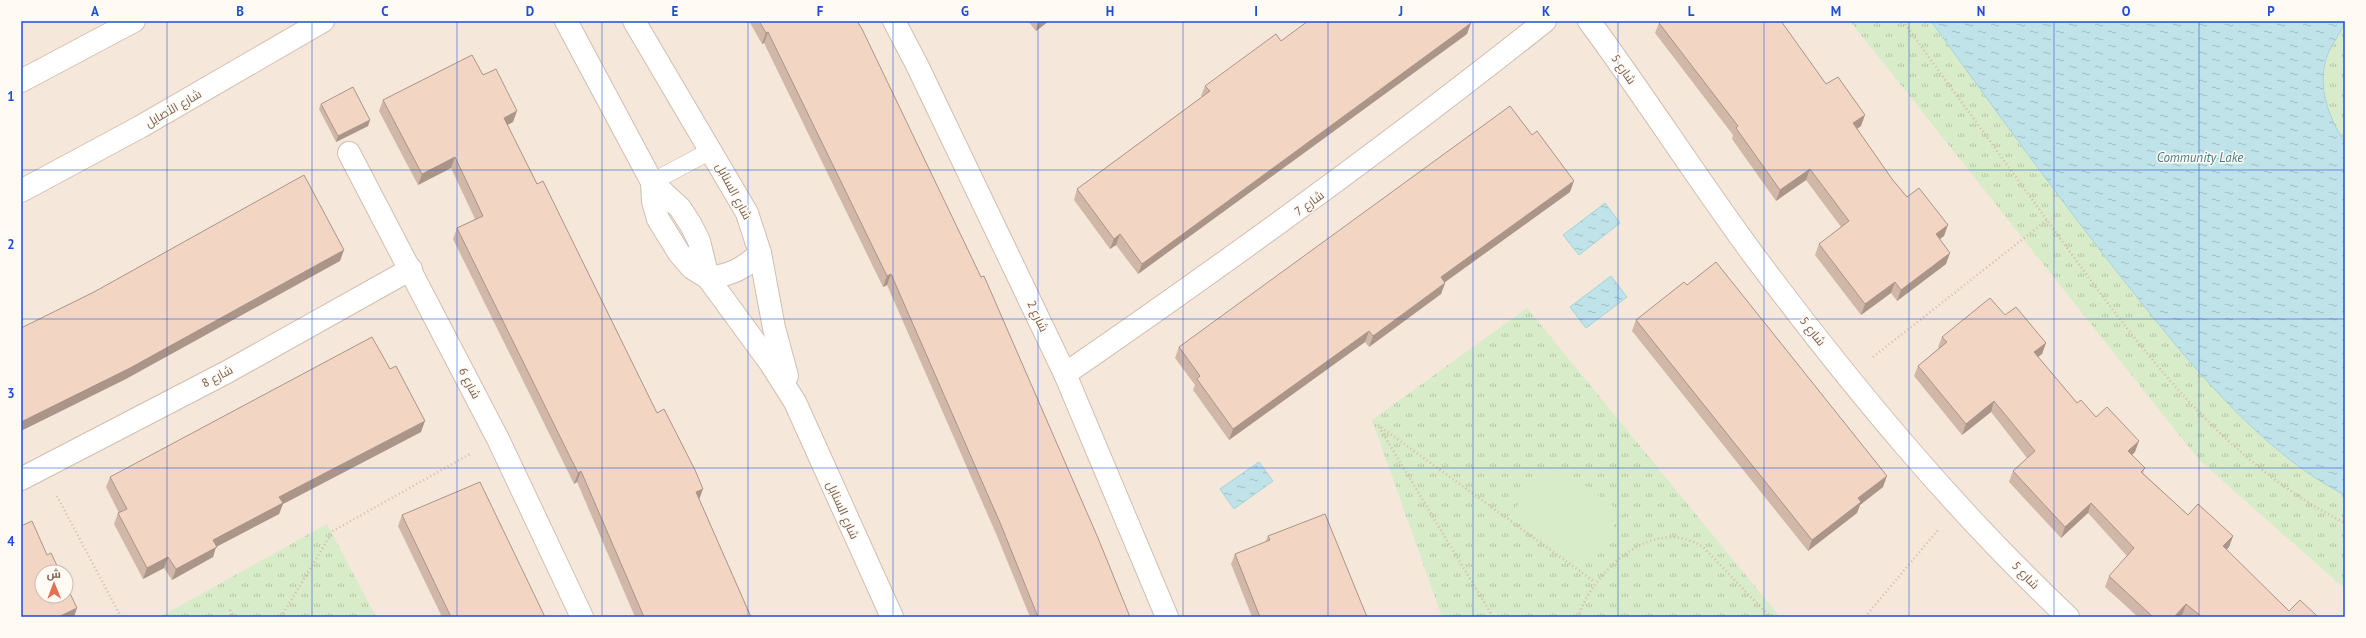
<svg xmlns="http://www.w3.org/2000/svg" width="2366" height="638" viewBox="0 0 2366 638" font-family="'PT Sans',Cairo,sans-serif">
	<style>
		.residential { fill: #f5e8da; fill-rule: evenodd }
		.park { fill: url(#park-tufts) }
		.pitch { fill: #d8ecc9 }
		.water { fill: url(#water-ripples); stroke: #a5d3da }
		.lines { fill: none; stroke-linecap: round; stroke-linejoin: round }
		.service-casing { stroke: #d1beb0; stroke-width: 18 }
		.minor-casing { stroke: #d1beb0; stroke-width: 24 }
		.secondary-casing { stroke: #d6c0b0; stroke-width: 24 }
		.path { stroke: #d9b8a5; stroke-width: 2.5; stroke-dasharray: 1 3; stroke-linecap: butt }
		.service { stroke: #fff; stroke-width: 17 }
		.minor { stroke: #fff; stroke-width: 22 }
		.secondary { stroke: #fff; stroke-width: 22 }
		.wall { fill: #d1b7a8 }
		.shaded-wall { fill: #aa9588 }
		.building { fill: #f3d5c3; stroke: #aa9588 }
		.grid { fill: none; stroke: #1d4ed8; stroke-width: 1; stroke-opacity: 0.55 }
		.labels { text-anchor: middle; dominant-baseline: central; stroke-width: 3; stroke-linejoin: round; paint-order: stroke }
		.street-label { font-size: 12px; fill: #7a5c4d; stroke: #fffaf3 }
		.water-label { font-size: 13px; font-style: italic; fill: #437c86; stroke: #fffaf3 }
		.neatline { fill: none; stroke: #1d4ed8; stroke-width: 1.5 }
		.grid-label { font-size: 13px; text-anchor: middle; font-weight: bold; fill: #1d4ed8 }
	</style>
	<defs>
		<pattern id="park-tufts" width="24" height="20" patternUnits="userSpaceOnUse"><rect width="24" height="20" fill="#d8ecc9"/><path d="M3 7l-1-3M5 7V3M7 7l1-3M15 17l-1-3M17 17v-4M19 17l1-3" fill="none" stroke="#b4c2a5"/></pattern>
		<pattern id="water-ripples" width="26" height="14" patternUnits="userSpaceOnUse"><rect width="26" height="14" fill="#bfe3e8"/><path d="M2 4q2-2 4 0t4 0M15 11q2-2 4 0t4 0" fill="none" stroke="#a0bbbe"/></pattern>
	</defs>
	<rect width="100%" height="100%" fill="#fdf6ec"/>
	<!-- residential -->
	<path class="residential" d="M21,21H2345V617H21ZM42,572H66V596H42Z"/>
	<!-- park -->
	<g class="park">
		<path d="M1850,21H1931C1996,111 2060,200 2129,287C2186,359 2261,453 2345,495V589L2199,460Z"/>
		<path d="M2345,23V143C2317,99 2316,66 2345,23Z"/>
		<polygon points="1527,308 1780,617 1442,617 1372,420"/>
		<polygon points="327,524 376,617 160,617"/>
	</g>
	<!-- pitch -->
	<polygon class="pitch" points="1552,460 1623,514 1583,565 1513,511"/>
	<!-- water -->
	<g class="water">
		<path d="M1931,21H2345C2342,32 2332,43 2328,54C2316,85 2328,116 2345,143V495C2261,453 2186,359 2129,287C2060,200 1996,111 1931,21Z"/>
		<polygon points="1605,203 1620,223 1579,255 1563,235"/>
		<polygon points="1611,276 1627,297 1586,328 1570,307"/>
		<polygon points="1259,462 1273,481 1234,509 1220,489"/>
	</g>
	<g class="lines">
		<!-- service casing -->
		<g class="service-casing">
			<polyline id="service" points="652,182 712,150"/>
		</g>
		<!-- minor casing -->
		<g class="minor-casing">
			<g id="minor">
				<polyline points="566,21 652,182 680,208 691,225 699,241 708,278"/>
				<polyline points="634,21 747,213 760,253 774,328 787,376"/>
				<polyline points="894,21 917,65 1065,374 1167,617"/>
				<path d="M1589,21C1646,98 1698,180 1755,257C1850,384 1952,508 2068,617"/>
				<polyline points="349,153 498,439 582,617"/>
				<polyline points="652,182 653,201 658,219 679,253 692,268 708,278 771,364 795,402 892,617"/>
				<path d="M708,278C730,275 744,269 760,253"/>
				<path d="M1065,374C1229,261 1389,145 1545,21"/>
				<polyline points="21,479 227,372 411,269"/>
			</g>
		</g>
		<!-- secondary casing -->
		<g class="secondary-casing">
			<g id="secondary">
				<polyline points="21,81 134,21"/>
				<polyline points="21,191 140,127 323,21"/>
			</g>
		</g>
		<!-- path -->
		<g class="path">
			<path d="M1903,21C1950,87 1999,153 2046,219C2130,334 2215,458 2345,523"/>
			<polyline points="1873,357 2047,220"/>
			<polyline points="1378,425 1595,582"/>
			<polyline points="1379,427 1493,617"/>
			<polyline points="57,496 121,617"/>
			<polyline points="230,610 233,617"/>
			<polyline points="281,617 333,531 470,454"/>
			<path d="M1578,617C1593,571 1655,513 1704,548L1770,617"/>
			<polyline points="1865,617 1938,530"/>
		</g>
		<!-- service -->
		<use href="#service" class="service"/>
		<!-- minor -->
		<use href="#minor" class="minor"/>
		<!-- secondary -->
		<use href="#secondary" class="secondary"/>
	</g>
	<!-- wall -->
	<g class="wall">
		<polygon points="749,21 857,21 1130,617 1030,617 997,536 887,285 883,287 764,43 762,44"/>
		<polygon points="1028,21 1049,21 1036,31"/>
		<polygon points="1659,23 1826,84 1861,126 1857,129 1892,179 1907,197 1944,236 1940,239 1946,264 1897,301 1891,293 1861,315 1815,255 1819,244 1841,227 1806,180 1776,201 1732,139 1733,135 1655,33"/>
		<polygon points="1467,34 1138,274 1116,245 1110,249 1074,200 1077,189 1202,97 1201,96 1205,86 1281,41"/>
		<polygon points="483,75 513,122 507,125 699,499 751,617 635,617 577,482 574,484 453,239 457,228 475,219 451,168 418,185 379,111 383,100"/>
		<polygon points="321,104 370,120 368,126 336,142 319,109"/>
		<polygon points="1570,192 1444,282 1445,283 1441,294 1369,347 1365,342 1229,440 1193,390 1195,385 1175,358 1179,347"/>
		<polygon points="2005,315 2046,343 2042,354 2038,357 2077,403 2096,417 2135,452 2132,455 2145,468 2143,473 2188,515 2233,536 2229,547 2226,550 2289,611 2318,617 2185,617 2182,615 2181,617 2138,617 2105,587 2109,576 2127,556 2088,513 2061,538 2009,482 2013,471 2027,458 1991,412 1962,435 1914,376 1918,366 1939,348 1938,347 1942,337"/>
		<polygon points="1636,320 1883,487 1860,505 1857,513 1808,551 1632,331"/>
		<polygon points="421,432 283,504 279,514 216,547 213,557 172,580 164,568 143,579 114,524 118,513 119,513 106,487 110,477"/>
		<polygon points="402,515 545,617 442,617 398,526"/>
		<polygon points="1268,536 1367,617 1252,617 1231,564 1235,554 1265,542"/>
	</g>
	<!-- shaded-wall -->
	<g class="shaded-wall">
		<polygon points="1039,21 1049,21 1036,31"/>
		<polygon points="1471,23 1467,34 1138,274 1142,264"/>
		<polygon points="768,32 764,43 762,44 766,33"/>
		<polygon points="517,111 513,122 500,129 504,118"/>
		<polygon points="1865,115 1861,126 1849,134 1853,123"/>
		<polygon points="370,120 368,126 336,142 338,136"/>
		<polygon points="455,157 451,168 418,185 422,174"/>
		<polygon points="1810,169 1806,180 1776,201 1780,190"/>
		<polygon points="1574,181 1570,192 1437,288 1441,277"/>
		<polygon points="1948,225 1944,236 1932,245 1936,234"/>
		<polygon points="1120,234 1116,245 1110,249 1114,239"/>
		<polygon points="344,250 340,261 126,379 21,431 21,422"/>
		<polygon points="1950,253 1946,264 1897,301 1901,290"/>
		<polygon points="891,274 887,285 883,287 887,276"/>
		<polygon points="1895,282 1891,293 1861,315 1865,304"/>
		<polygon points="1445,283 1441,294 1369,347 1373,336"/>
		<polygon points="1369,331 1365,342 1229,440 1233,429"/>
		<polygon points="2046,343 2042,354 2030,363 2034,352"/>
		<polygon points="1994,401 1991,412 1962,435 1966,424"/>
		<polygon points="425,421 421,432 283,504 279,514 216,547 213,557 172,580 176,569 213,540 279,497"/>
		<polygon points="2139,441 2135,452 2124,462 2128,451"/>
		<polygon points="581,471 577,482 574,484 578,473"/>
		<polygon points="1887,476 1883,487 1860,505 1857,513 1808,551 1812,540 1858,498"/>
		<polygon points="703,489 699,500 696,492"/>
		<polygon points="2091,503 2088,513 2061,538 2065,527"/>
		<polygon points="2233,536 2229,547 2219,557 2223,546"/>
		<polygon points="168,557 164,568 143,579 147,568"/>
		<polygon points="2186,604 2182,615 2181,617 2174,617"/>
		<polygon points="77,608 74,617 58,617"/>
	</g>
	<!-- building -->
	<g class="building">
		<polygon points="759,21 857,21 862,29 981,277 984,276 1098,538 1130,617 1038,617 1001,525 891,274 887,276 768,32 766,33"/>
		<polygon points="1308,21 1469,21 1471,23 1142,264 1120,234 1114,239 1077,189 1210,91 1205,86 1276,34 1281,41"/>
		<polygon points="1661,21 1781,21 1826,84 1838,77 1865,115 1853,123 1892,179 1907,197 1919,188 1948,225 1936,234 1950,253 1901,290 1895,282 1865,304 1819,244 1849,221 1810,169 1780,190 1736,128 1738,126 1659,23"/>
		<polygon points="472,55 483,75 496,69 517,111 504,118 537,184 543,181 657,413 664,409 695,470 703,489 696,492 751,617 644,617 581,471 578,473 457,228 483,216 455,157 422,174 383,100"/>
		<polygon points="353,87 370,120 338,136 321,104"/>
		<polygon points="1510,106 1532,135 1537,131 1574,181 1441,277 1445,283 1373,336 1369,331 1233,429 1197,379 1200,376 1179,347"/>
		<polygon points="304,175 344,250 130,368 21,422 21,328 94,292"/>
		<polygon points="1716,262 1887,476 1858,498 1861,502 1812,540 1636,320 1684,282 1687,285"/>
		<polygon points="1990,298 2005,315 2016,307 2046,343 2034,352 2077,403 2081,400 2096,417 2107,407 2139,441 2128,451 2145,468 2141,472 2188,515 2198,504 2233,536 2223,546 2289,611 2300,600 2318,617 2202,617 2186,604 2174,617 2153,617 2109,576 2134,548 2091,503 2065,527 2013,471 2035,451 1994,401 1966,424 1918,366 1947,342 1942,337"/>
		<polygon points="372,337 390,369 396,366 425,421 279,497 283,503 213,540 217,547 176,569 168,557 147,568 118,513 127,509 110,477"/>
		<polygon points="480,482 545,617 451,617 402,515"/>
		<polygon points="1325,514 1367,617 1260,617 1235,554 1270,540 1268,536"/>
		<polygon points="32,521 47,555 51,553 60,572 42,572 42,596 66,596 66,585 77,608 58,617 21,617 21,526"/>
	</g>
	<!-- grid -->
	<path class="grid" d="M167,21V617M312,21V617M457,21V617M602,21V617M748,21V617M893,21V617M1038,21V617M1183,21V617M1328,21V617M1473,21V617M1618,21V617M1764,21V617M1909,21V617M2054,21V617M2199,21V617M21,170H2345M21,319H2345M21,468H2345"/>
	<g class="labels">
		<!-- street labels -->
		<g class="street-label">
			<text transform="translate(1624 69) rotate(55)">شارع 5</text>
			<text transform="translate(173 108) rotate(-30)">شارع الأصايل</text>
			<text transform="translate(734 191) rotate(62)">شارع السنابل</text>
			<text transform="translate(1309 203) rotate(-36)">شارع 7</text>
			<text transform="translate(1038 316) rotate(65)">شارع 2</text>
			<text transform="translate(1813 331) rotate(52)">شارع 5</text>
			<text transform="translate(217 376) rotate(-28)">شارع 8</text>
			<text transform="translate(470 383) rotate(63)">شارع 6</text>
			<text transform="translate(843 510) rotate(66)">شارع السنابل</text>
			<text transform="translate(2026 575) rotate(46)">شارع 5</text>
		</g>
		<!-- water labels -->
		<g class="water-label">
			<text x="2200" y="157">Community Lake</text>
		</g>
	</g>
	<!-- border -->
	<rect width="2366" height="638" fill="none" stroke="#fffaf3" stroke-width="44"/>
	<!-- north arrow -->
	<g transform="translate(54 584) rotate(359)"><circle r="19" fill="#fffaf3" stroke="#cabbb1"/>
	<path d="M0-3L7 15L0 10L-7 15Z" fill="#e76f51"/>
	<text y="-6" font-size="11" font-weight="bold" text-anchor="middle" fill="#7a5c4d">ش</text>
	</g>
	<rect x="22" y="22" width="2322" height="594" class="neatline"/>
	<g class="grid-label">
		<text x="95" y="16">A</text>
		<text x="240" y="16">B</text>
		<text x="385" y="16">C</text>
		<text x="530" y="16">D</text>
		<text x="675" y="16">E</text>
		<text x="820" y="16">F</text>
		<text x="965" y="16">G</text>
		<text x="1110" y="16">H</text>
		<text x="1256" y="16">I</text>
		<text x="1401" y="16">J</text>
		<text x="1546" y="16">K</text>
		<text x="1691" y="16">L</text>
		<text x="1836" y="16">M</text>
		<text x="1981" y="16">N</text>
		<text x="2126" y="16">O</text>
		<text x="2271" y="16">P</text>
		<text x="11" y="101">1</text>
		<text x="11" y="249">2</text>
		<text x="11" y="398">3</text>
		<text x="11" y="546">4</text>
	</g>
</svg>
